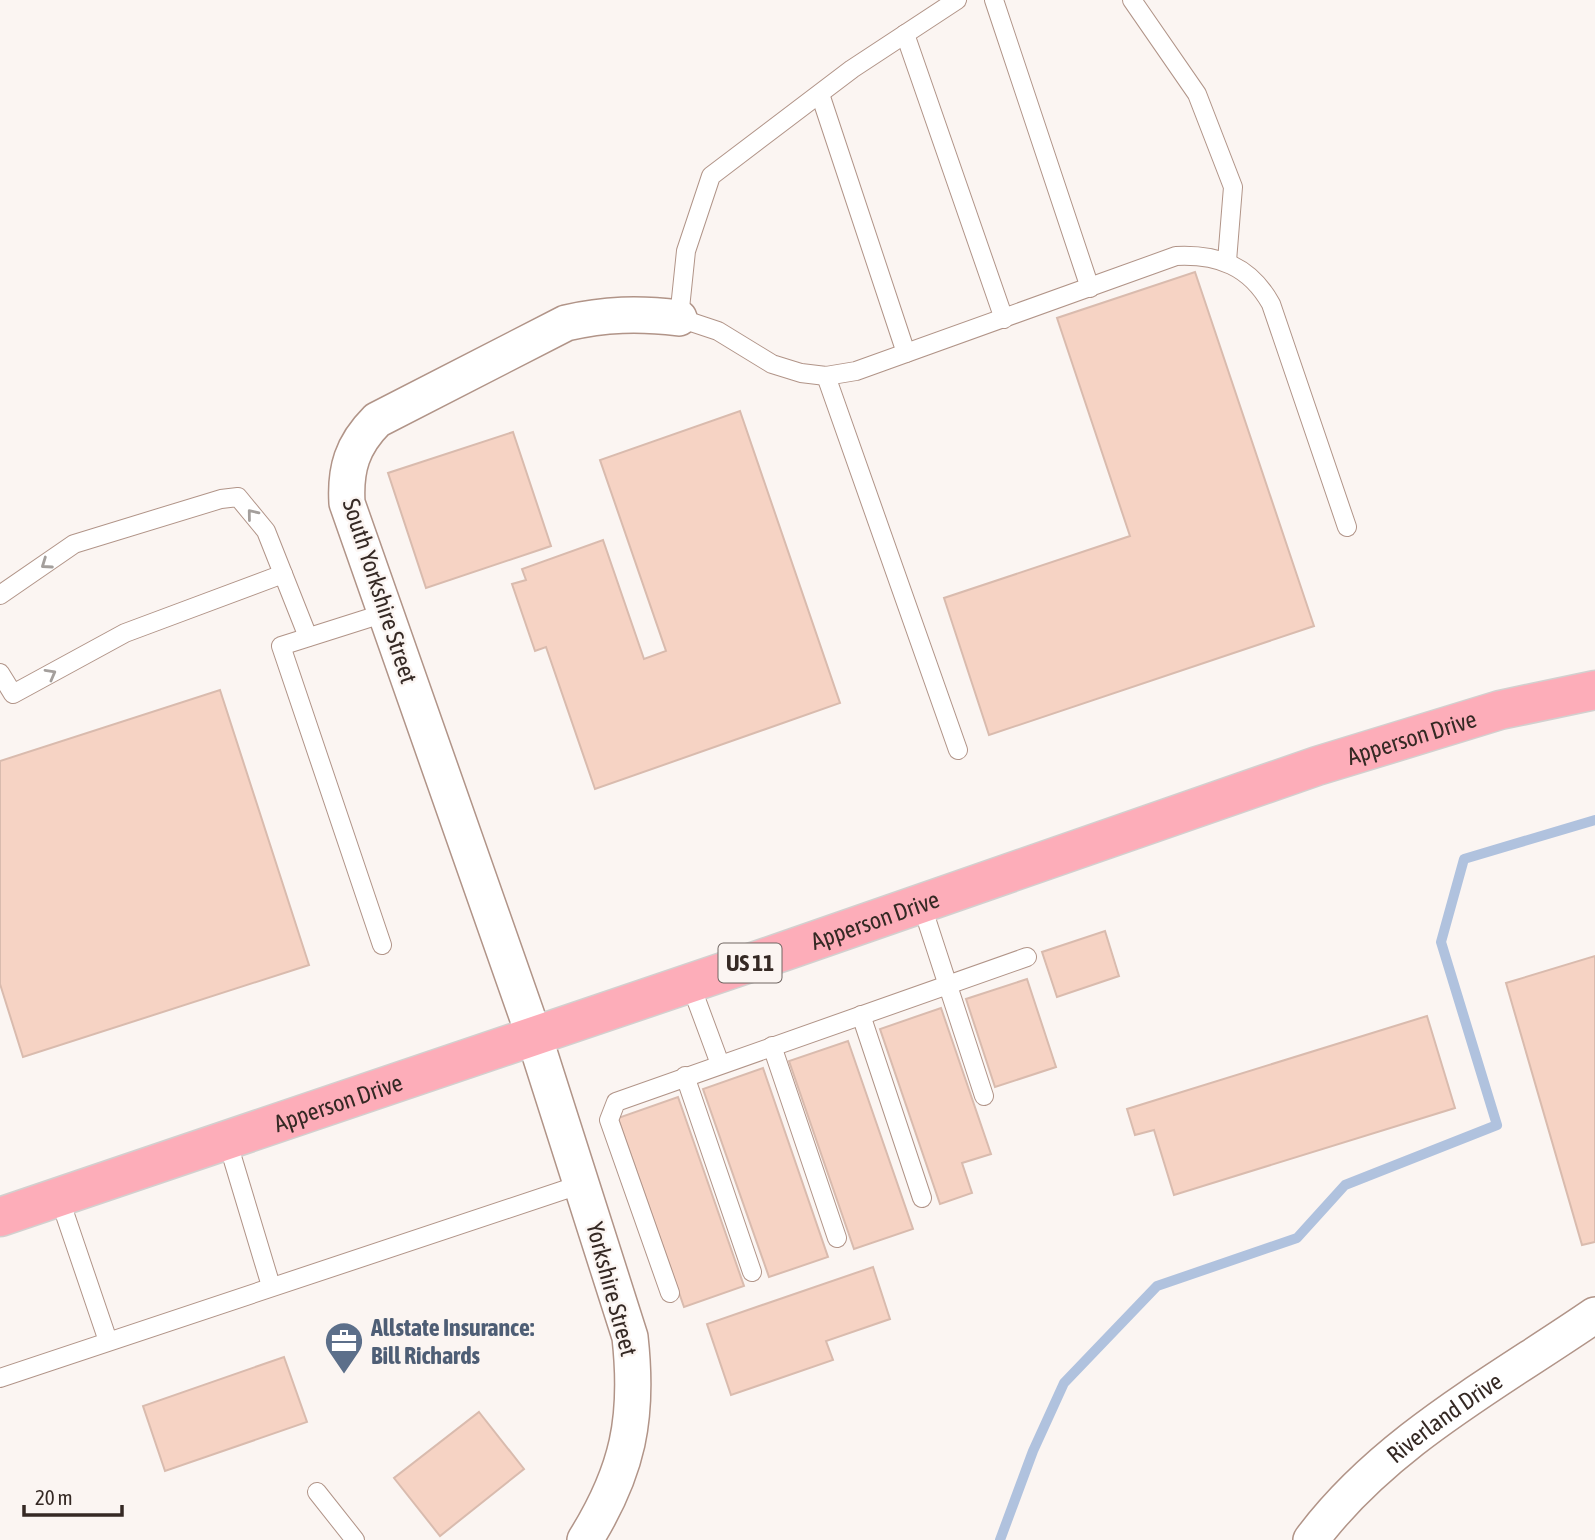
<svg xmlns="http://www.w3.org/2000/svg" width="1595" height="1540" viewBox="0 0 1595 1540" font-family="'Asap Condensed',sans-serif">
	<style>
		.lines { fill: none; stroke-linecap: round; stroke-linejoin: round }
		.stream { stroke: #b0c2de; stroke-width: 10 }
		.building { fill: #f6d3c4; stroke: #d9bbae; stroke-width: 2 }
		.lane-casing { stroke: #b19488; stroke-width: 20 }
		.street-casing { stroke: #b19488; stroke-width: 38 }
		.primary-casing { stroke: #d3d0cf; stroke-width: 41 }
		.lane { stroke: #fff; stroke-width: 18 }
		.street { stroke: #fff; stroke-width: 35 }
		.primary { stroke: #fdadb9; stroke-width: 38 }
		.oneway { stroke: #a49f9c }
		.labels { text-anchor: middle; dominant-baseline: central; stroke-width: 5; stroke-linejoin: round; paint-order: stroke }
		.shield { fill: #fbf5f2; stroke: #706662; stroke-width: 2 }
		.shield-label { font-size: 23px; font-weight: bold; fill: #352924 }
		.street-label { font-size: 24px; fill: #352924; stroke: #fbf5f2 }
		.service-label { font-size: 24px; font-weight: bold; fill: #4e5e75; stroke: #fbf5f2; text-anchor: start }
	</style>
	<rect width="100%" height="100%" fill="#fbf5f2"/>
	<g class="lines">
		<!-- stream -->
		<polyline class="stream" points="1000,1540 1033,1451 1064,1383 1157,1286 1297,1238 1345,1185 1497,1125 1441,942 1464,859 1595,820"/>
	</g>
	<!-- building -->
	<g class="building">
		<polygon points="1195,272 1314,626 989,735 944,598 1130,536 1057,318"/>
		<polygon points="740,411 840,703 595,789 546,647 535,651 512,584 526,580 522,569 603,540 644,659 666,651 600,460"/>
		<polygon points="513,432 551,546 426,588 388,473"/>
		<polygon points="220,690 309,965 23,1057 0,984 0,761"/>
		<polygon points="1105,931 1119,976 1057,997 1042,952"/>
		<polygon points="1595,956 1595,1242 1582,1245 1506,983"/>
		<polygon points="1027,979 1056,1067 995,1087 966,999"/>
		<polygon points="941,1008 991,1154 962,1163 972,1193 940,1204 880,1029"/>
		<polygon points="1427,1016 1455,1108 1174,1195 1154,1130 1135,1135 1127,1109"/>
		<polygon points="848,1041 913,1229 854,1249 789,1061"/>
		<polygon points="763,1068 828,1257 769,1277 703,1089"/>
		<polygon points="678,1097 744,1286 684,1307 618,1118"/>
		<polygon points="873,1267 890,1319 826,1341 833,1360 731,1395 707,1324"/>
		<polygon points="284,1357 307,1422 165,1471 143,1406"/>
		<polygon points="479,1412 524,1469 440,1536 394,1478"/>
	</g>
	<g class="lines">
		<!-- lane casing -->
		<g class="lane-casing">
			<g id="lane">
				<path d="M957,0L852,69L711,176L686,251L679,318L718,331L772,364L801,373L826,376L856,371L1176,256C1218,254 1250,266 1271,304L1347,527"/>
				<polyline points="994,0 1090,288"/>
				<polyline points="1132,0 1197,94 1233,187 1227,261"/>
				<polyline points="905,34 1004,319"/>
				<polyline points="820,94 906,353"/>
				<polyline points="826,376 958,750"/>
				<polyline points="0,595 74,544 221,499 238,497 266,531 308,637"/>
				<polyline points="0,673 13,694 125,633 283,574"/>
				<polyline points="921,903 984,1096"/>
				<polyline points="382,945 281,646 385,613"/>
				<polyline points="690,983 720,1064"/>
				<polyline points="861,1015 922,1198"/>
				<polyline points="772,1046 837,1238"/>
				<polyline points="685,1076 752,1272"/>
				<polyline points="227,1140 271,1286"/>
				<polyline points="59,1197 108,1341"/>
				<polyline points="670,1293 609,1120 616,1102 1027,957"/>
				<polyline points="0,1378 582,1184"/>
				<polyline points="317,1492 355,1540"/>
			</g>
		</g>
		<!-- street casing -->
		<g class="street-casing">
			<g id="street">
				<path d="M585,1540C628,1471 639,1418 630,1337L534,1036L347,503C345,469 352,445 377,420L566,323C605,314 639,313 679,318"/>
				<path id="s1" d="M1311,1540C1384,1442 1496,1383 1595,1315"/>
			</g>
		</g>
		<!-- primary casing -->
		<g class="primary-casing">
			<g id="primary">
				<path id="s2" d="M0,1217L785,951L1317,766L1500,710L1595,690"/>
			</g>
		</g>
		<!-- lane -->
		<use href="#lane" class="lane"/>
		<!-- street -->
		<use href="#street" class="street"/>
		<!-- primary -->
		<use href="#primary" class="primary"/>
	</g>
	<!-- one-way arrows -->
	<defs><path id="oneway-chevron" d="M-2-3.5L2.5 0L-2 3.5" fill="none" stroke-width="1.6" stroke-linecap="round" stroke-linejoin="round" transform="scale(1.75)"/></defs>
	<g class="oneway">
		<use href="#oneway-chevron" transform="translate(252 514) rotate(-129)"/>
		<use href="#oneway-chevron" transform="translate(46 564) rotate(145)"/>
		<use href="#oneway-chevron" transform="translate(51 674) rotate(-29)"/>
	</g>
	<!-- icons -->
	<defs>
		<g id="office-pin" transform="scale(2.0125)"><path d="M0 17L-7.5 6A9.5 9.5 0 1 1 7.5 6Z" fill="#5c6f8a" stroke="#fbf5f2"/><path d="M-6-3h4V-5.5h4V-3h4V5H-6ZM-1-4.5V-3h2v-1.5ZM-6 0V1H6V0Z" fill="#fff"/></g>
	</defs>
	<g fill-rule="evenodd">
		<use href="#office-pin" x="344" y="1341"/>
	</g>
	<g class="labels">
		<!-- shield labels -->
		<rect class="shield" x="718.5" y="943.5" width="63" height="39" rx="5"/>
		<g class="shield-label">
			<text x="750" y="963">US 11</text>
		</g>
		<!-- street labels -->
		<g class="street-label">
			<text transform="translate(380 591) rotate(72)">South Yorkshire Street</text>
			<text stroke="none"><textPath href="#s2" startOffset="1491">Apperson Drive</textPath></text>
			<text stroke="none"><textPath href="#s2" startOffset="924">Apperson Drive</textPath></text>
			<text stroke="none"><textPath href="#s2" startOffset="357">Apperson Drive</textPath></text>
			<text transform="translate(612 1289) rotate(75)">Yorkshire Street</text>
			<text stroke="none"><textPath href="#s1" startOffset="182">Riverland Drive</textPath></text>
		</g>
		<!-- service labels -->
		<g class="service-label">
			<text x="371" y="1327">Allstate Insurance:<tspan x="371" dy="28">Bill Richards</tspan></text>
		</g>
	</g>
	<!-- scale -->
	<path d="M24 1505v10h98v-10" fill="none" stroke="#352924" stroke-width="3.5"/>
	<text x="35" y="1505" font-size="21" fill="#352924" stroke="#fbf5f2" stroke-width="5" paint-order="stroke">20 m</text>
</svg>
